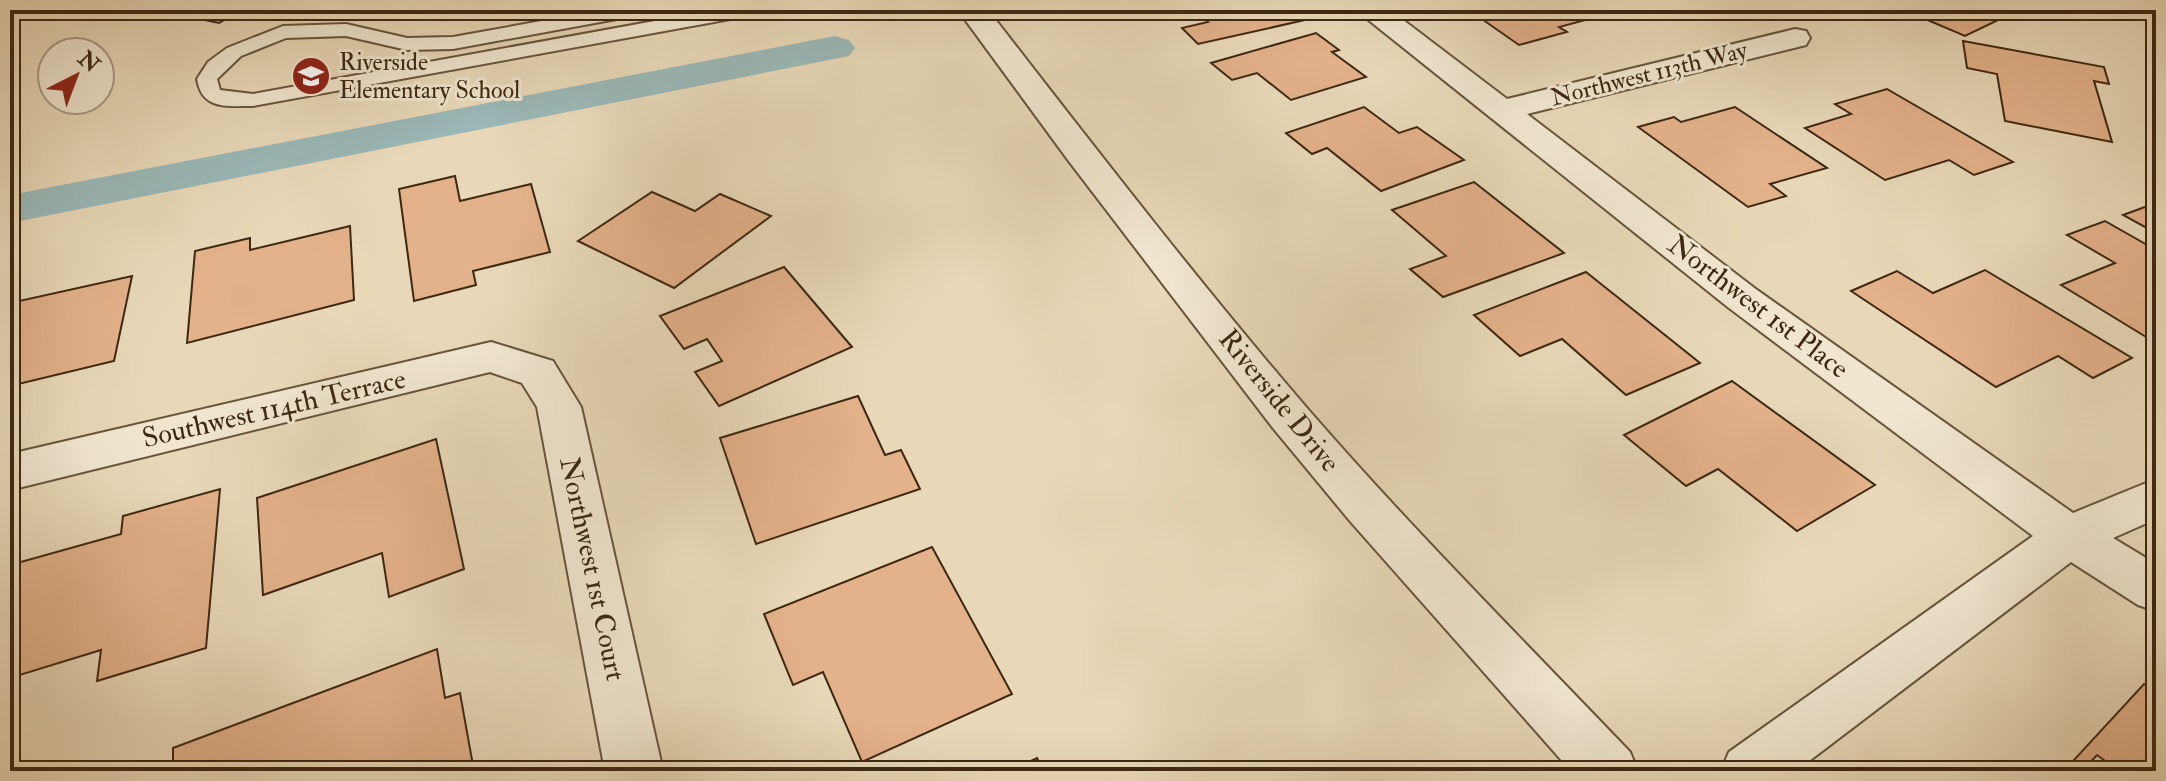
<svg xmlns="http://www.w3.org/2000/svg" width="2166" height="781" viewBox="0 0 2166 781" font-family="'IM FELL Double Pica',serif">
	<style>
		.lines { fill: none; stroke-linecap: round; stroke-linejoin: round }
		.canal { fill: #9ab8b7; fill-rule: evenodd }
		.building { fill: #e3b18a; stroke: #3d2812; stroke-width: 2 }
		.service-casing { stroke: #68543b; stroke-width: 4 }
		.minor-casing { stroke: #68543b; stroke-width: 4 }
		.tertiary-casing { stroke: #68543b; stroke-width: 4 }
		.service { fill: #f0e6d0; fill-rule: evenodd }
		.minor { fill: #f0e6d0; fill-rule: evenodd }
		.tertiary { fill: #f0e6d0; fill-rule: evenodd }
		.labels { text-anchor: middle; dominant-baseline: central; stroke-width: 6; stroke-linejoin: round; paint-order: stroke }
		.far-poi-label { font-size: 24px; fill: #3d2812; stroke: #f0e6d0; text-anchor: start }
		.far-street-label { font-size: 24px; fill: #3d2812; stroke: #f0e6d0 }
		.street-label { font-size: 28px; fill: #3d2812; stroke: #f0e6d0 }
	</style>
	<rect width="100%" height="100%" fill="#e8d8b7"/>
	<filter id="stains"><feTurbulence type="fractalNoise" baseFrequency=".0025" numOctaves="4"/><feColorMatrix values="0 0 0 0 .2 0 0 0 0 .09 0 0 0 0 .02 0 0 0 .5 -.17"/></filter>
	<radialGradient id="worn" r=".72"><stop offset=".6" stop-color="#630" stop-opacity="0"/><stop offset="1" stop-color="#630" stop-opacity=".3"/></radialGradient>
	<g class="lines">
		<!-- canal -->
		<polygon class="canal" points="835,36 849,40 855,48 849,56 10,223 10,195"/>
	</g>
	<!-- building -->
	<g class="building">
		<polygon points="155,10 242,10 219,23"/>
		<polygon points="1196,10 1293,10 1305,20 1198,44 1182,28 1208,22"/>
		<polygon points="1469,10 1591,10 1600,16 1559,27 1567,32 1519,45"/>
		<polygon points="1904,10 2019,10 1965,36"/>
		<polygon points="1316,33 1339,50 1332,52 1366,77 1291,100 1257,73 1232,80 1211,63"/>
		<polygon points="1963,41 2104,67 2109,84 2094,81 2112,142 2005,121 1997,74 1967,68"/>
		<polygon points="1887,89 2013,162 1974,175 1949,160 1885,180 1805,128 1851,114 1835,104"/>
		<polygon points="1364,107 1399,133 1417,127 1464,160 1381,191 1327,148 1312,154 1286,133"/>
		<polygon points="1735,107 1827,168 1770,184 1786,196 1748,207 1638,127 1674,117 1681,122"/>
		<polygon points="455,176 460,201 531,184 550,252 473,271 476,285 414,301 399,189"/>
		<polygon points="1474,182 1564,253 1443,297 1410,269 1446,256 1392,210"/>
		<polygon points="652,192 695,211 720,194 771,216 674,288 578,241"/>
		<polygon points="2156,203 2156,233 2123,215"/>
		<polygon points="2105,221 2156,250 2156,343 2061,285 2115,263 2067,235"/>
		<polygon points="350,226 354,300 187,343 195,251 250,238 250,250"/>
		<polygon points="784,267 852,347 719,406 695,372 722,361 707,339 684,349 660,316"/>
		<polygon points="1985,270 2132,358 2093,378 2058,356 1996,387 1851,291 1897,271 1933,293"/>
		<polygon points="1586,272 1700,363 1626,395 1562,339 1520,356 1474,315"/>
		<polygon points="132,276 114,361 10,386 10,303"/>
		<polygon points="1732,381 1875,485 1797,531 1718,469 1686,486 1624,435"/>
		<polygon points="858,396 885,455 901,450 920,489 756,544 720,438"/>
		<polygon points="436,439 464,569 389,597 382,553 263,595 257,498"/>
		<polygon points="220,489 206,648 97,681 101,650 10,678 10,565 121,534 123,516"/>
		<polygon points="932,547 1012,694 862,762 823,672 793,685 764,614"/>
		<polygon points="437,649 445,698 460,693 474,771 173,771 173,748"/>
		<polygon points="2144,684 2156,692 2156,771 2119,771 2097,755 2084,769 2073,761"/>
		<polygon points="1037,758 1043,771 1009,771"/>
	</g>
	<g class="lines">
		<!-- service casing -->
		<g class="service-casing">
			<path id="service" d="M602,10H643L633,16L453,49L407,50L346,36L286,38L241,56L217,79L220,90L253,94L715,10H757L747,16L253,106C226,106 202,110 197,79L208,62L227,48L283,26L346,24L407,38L453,37Z"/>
		</g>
		<!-- minor casing -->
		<g class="minor-casing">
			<g id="minor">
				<polygon points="1356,10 1390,10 1507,99 1795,29 1806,31 1810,38 1806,45 1527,114 1757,290 2073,513 2156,479 2156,519 2113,538 2156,564 2156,611 2138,605 2071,562 1796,771 1721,771 1729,752 2033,536 1729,308"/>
				<polygon points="491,342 553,361 581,407 663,771 605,771 537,407 522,383 490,372 10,490 10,454"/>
			</g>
		</g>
		<!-- tertiary casing -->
		<g class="tertiary-casing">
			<path id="tertiary" d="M958,10H988C1092,144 1196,279 1306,407C1409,526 1521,638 1630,752L1638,771H1571L1350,521L1273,428L1068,160Z"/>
		</g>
		<!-- service -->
		<use href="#service" class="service"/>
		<!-- minor -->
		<use href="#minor" class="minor"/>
		<!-- tertiary -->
		<use href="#tertiary" class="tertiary"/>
	</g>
	<!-- icons -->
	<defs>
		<g id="school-disc" transform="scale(2)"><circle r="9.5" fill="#8f2418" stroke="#f0e6d0"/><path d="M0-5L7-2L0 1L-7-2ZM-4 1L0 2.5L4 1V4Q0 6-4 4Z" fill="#fff"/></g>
	</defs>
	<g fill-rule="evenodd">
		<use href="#school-disc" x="311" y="76"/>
	</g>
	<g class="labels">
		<!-- far-poi labels -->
		<g class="far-poi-label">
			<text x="339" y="62">Riverside<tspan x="339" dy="28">Elementary School</tspan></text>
		</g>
		<!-- far-street labels -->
		<g class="far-street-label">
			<text transform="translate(1649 74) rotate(-14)">Northwest 113th Way</text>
		</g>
		<!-- street labels -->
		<g class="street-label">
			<text transform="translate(1758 307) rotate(37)">Northwest 1st Place</text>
			<text transform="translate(1279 401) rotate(51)">Riverside Drive</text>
			<text transform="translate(274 409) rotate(-13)">Southwest 114th Terrace</text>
			<text transform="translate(592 569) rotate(78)">Northwest 1st Court</text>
		</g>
	</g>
	<!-- margin -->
	<rect width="2166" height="781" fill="none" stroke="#e8d8b7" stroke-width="40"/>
	<rect x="12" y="12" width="2142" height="757" fill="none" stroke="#3d2812" stroke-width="4"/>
	<rect x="20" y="20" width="2126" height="741" fill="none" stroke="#3d2812" stroke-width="2"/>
	<!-- north arrow -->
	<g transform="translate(76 76) rotate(42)"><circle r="38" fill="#f0e6d0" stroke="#a89a84" stroke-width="2"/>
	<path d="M0-6L14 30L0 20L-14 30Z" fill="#8f2418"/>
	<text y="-12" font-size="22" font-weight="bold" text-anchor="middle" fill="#3d2812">N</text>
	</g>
	<rect width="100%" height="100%" filter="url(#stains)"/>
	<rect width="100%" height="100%" fill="url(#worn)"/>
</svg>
